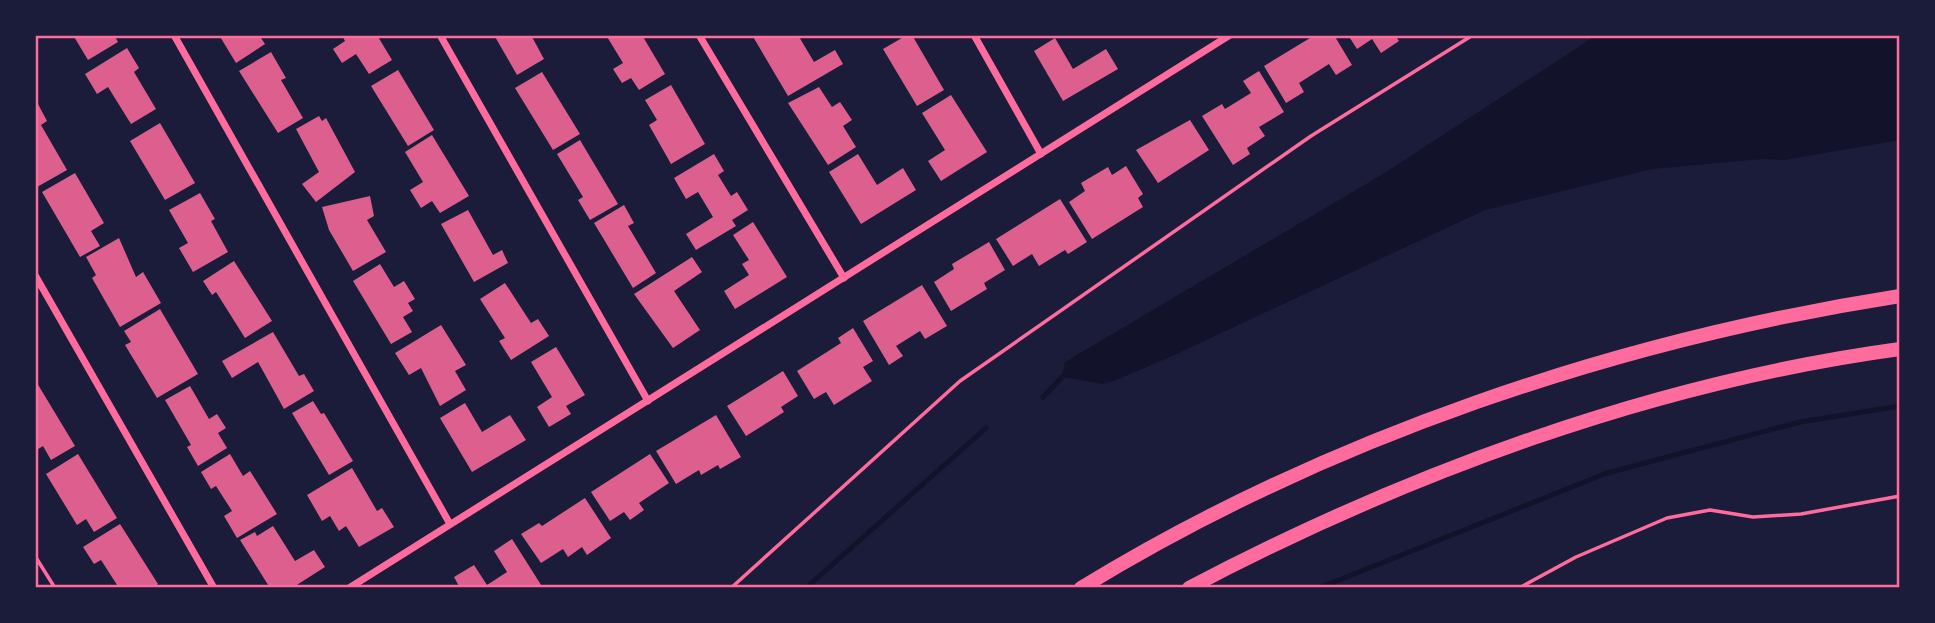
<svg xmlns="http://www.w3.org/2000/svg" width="1935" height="623" viewBox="0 0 1935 623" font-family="Karla,sans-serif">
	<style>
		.water { fill: #12122b }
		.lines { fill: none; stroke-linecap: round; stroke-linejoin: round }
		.stream { stroke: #12122b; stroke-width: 5 }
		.building { fill: #dd5f8e }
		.path { stroke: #ff6b9d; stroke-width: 3.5 }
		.service { stroke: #ff6b9d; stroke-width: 3.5 }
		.minor { stroke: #ff6b9d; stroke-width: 7 }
		.motorway { stroke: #ff6b9d; stroke-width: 14 }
		.neatline { fill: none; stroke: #ff6b9d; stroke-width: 2.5 }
	</style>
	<rect width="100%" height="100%" fill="#1b1b3a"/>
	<!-- water -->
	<polygon class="water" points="1597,35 1900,35 1900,140 1784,160 1762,159 1652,169 1485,210 1172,356 1116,380 1103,384 1062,377 1065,362 1383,174"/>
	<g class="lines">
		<!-- stream -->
		<g class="stream">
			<polyline points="1043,397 1062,377"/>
			<polyline points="806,588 986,428"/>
			<polyline points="1319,588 1607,473 1800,422 1900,406"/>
		</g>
	</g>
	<!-- building -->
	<g class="building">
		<polygon points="73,35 114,35 118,42 88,60"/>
		<polygon points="219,35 259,35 265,44 236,63"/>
		<polygon points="342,35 377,35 392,60 369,74 356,54 342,63 333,49 345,41"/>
		<polygon points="494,35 531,35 544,59 517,75"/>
		<polygon points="606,35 642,35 665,74 639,90 631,78 622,83 613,69 623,63"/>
		<polygon points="752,35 798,35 814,62 835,50 843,64 788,96"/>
		<polygon points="907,35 912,35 944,90 917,106 883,49"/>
		<polygon points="1315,35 1334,35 1352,65 1336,75 1329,64 1299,83 1304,92 1286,103 1264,66"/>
		<polygon points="1348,35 1395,35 1399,41 1381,53 1372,39 1357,49"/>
		<polygon points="1055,38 1073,69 1106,49 1118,69 1063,101 1034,51"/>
		<polygon points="127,48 139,68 134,72 156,109 131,124 108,87 97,94 85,74"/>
		<polygon points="271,52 286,78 281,80 303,118 278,133 239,71"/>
		<polygon points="398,70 434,130 408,146 371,86"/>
		<polygon points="1259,71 1284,112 1259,127 1265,136 1247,148 1250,154 1233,165 1202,116 1222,104 1225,109 1251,93 1243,81"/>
		<polygon points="542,72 580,134 553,150 515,88"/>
		<polygon points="671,85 705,144 671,164 649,125 657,120 645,100"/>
		<polygon points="819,87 832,107 840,102 852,120 843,126 856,147 828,165 788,103"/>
		<polygon points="951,95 987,152 941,181 928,161 945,150 922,113"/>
		<polygon points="38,104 47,121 41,125 67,170 37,187 35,105"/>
		<polygon points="319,116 322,121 326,118 355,172 316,202 302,184 319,172 296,129"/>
		<polygon points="1190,120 1209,150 1158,183 1136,150"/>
		<polygon points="160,123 195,183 165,200 130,141"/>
		<polygon points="432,135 469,196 440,213 432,201 421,208 410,190 423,182 405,152"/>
		<polygon points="580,140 618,204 590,220 578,200 583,197 557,154"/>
		<polygon points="714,154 724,171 718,175 731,196 737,192 748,210 732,220 736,226 696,250 686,234 713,217 698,192 686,199 674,178"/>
		<polygon points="858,154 877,185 903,168 916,190 861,224 829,172"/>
		<polygon points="1126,166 1143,194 1138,198 1143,207 1092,239 1069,202 1085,191 1081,183 1108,167 1112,175"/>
		<polygon points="75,173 104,223 91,231 100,246 80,257 42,192"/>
		<polygon points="200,193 215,219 211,221 228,252 193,272 179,248 188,243 169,210"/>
		<polygon points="370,196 374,216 367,220 386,252 353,271 329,230 322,207"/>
		<polygon points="1060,199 1087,242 1068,254 1065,250 1039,266 1032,254 1013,266 996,239"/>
		<polygon points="624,205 634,223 628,226 656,273 633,288 594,223"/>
		<polygon points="468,210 493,255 502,250 508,263 474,282 441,224"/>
		<polygon points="753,222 787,277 735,309 724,291 749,275 742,264 749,260 733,235"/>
		<polygon points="119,238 136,277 143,272 161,303 120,327 92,278 96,275 86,257"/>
		<polygon points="989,242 1005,270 984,283 987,289 951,311 934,282 954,269 952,264"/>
		<polygon points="692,257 702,272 674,291 700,330 673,348 634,294"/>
		<polygon points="234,261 272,321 245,338 216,292 212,295 203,281"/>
		<polygon points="380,264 394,287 404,281 415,299 408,303 413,311 403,317 412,332 391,344 353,281"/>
		<polygon points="505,283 531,323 538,319 549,336 511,360 499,341 505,338 480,299"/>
		<polygon points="922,285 947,326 925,339 920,331 896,346 903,356 889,365 863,321"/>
		<polygon points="160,309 198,374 157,398 125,345 131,342 124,331"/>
		<polygon points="441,325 466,365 455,371 466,390 440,406 421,368 409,375 395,353"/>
		<polygon points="853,328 873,361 863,367 872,381 834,405 826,392 814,399 797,371 841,343 838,338"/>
		<polygon points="273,332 299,376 304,374 314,391 284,409 258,362 232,378 222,361"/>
		<polygon points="556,347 585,395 566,406 571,414 549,427 537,407 552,397 531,362"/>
		<polygon points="783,371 798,396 781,407 784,412 746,436 727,406"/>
		<polygon points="37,383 75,446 51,460 43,446 35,451"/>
		<polygon points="190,386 209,419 217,414 226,428 218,433 227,448 198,466 187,447 191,445 165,400"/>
		<polygon points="313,401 321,414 324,413 353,461 329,475 292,413"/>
		<polygon points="465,403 482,432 510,415 526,440 472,472 440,418"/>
		<polygon points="716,415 741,457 720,469 718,465 701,475 699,470 676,484 656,451"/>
		<polygon points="78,454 117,518 94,532 86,519 77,525 46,474"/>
		<polygon points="230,454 243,476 250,471 277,514 237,538 224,516 232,511 216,486 211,489 201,472"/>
		<polygon points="650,454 669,483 639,503 644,510 630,520 624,512 610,521 591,492"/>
		<polygon points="352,468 377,511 382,508 394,527 359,547 346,526 339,531 330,516 322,521 307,495"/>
		<polygon points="585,498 611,538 587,555 582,547 568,557 563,549 541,563 521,534 539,523 542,526"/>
		<polygon points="120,524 158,584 153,588 119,588 101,560 94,564 83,547"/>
		<polygon points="273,526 295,561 314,550 325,567 292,588 270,588 240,540 255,532 257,536"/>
		<polygon points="512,539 543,588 460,588 454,577 474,565 487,585 507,572 494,551"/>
	</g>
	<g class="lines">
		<!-- path -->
		<g class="path">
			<polyline points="731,588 960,381 1311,136 1473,35"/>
			<polyline points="1519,588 1576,557 1667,518 1710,510 1753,517 1801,514 1900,496"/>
		</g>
		<!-- service -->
		<polyline class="service" points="35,556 55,588"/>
		<!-- minor -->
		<g class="minor">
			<polyline points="174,35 450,524"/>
			<polyline points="440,35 648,401"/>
			<polyline points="699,35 844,278"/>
			<polyline points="974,35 1041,154"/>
			<polyline points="35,275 214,588"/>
			<polyline points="349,588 1230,35"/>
		</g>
		<!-- motorway -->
		<g class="motorway">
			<path d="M1081,588C1326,438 1617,340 1900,296"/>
			<path d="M1189,588C1407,473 1655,382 1900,349"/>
		</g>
	</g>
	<!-- border -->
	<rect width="1935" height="623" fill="none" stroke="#1b1b3a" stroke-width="74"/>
	<rect x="37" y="37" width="1861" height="549" class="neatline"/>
</svg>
